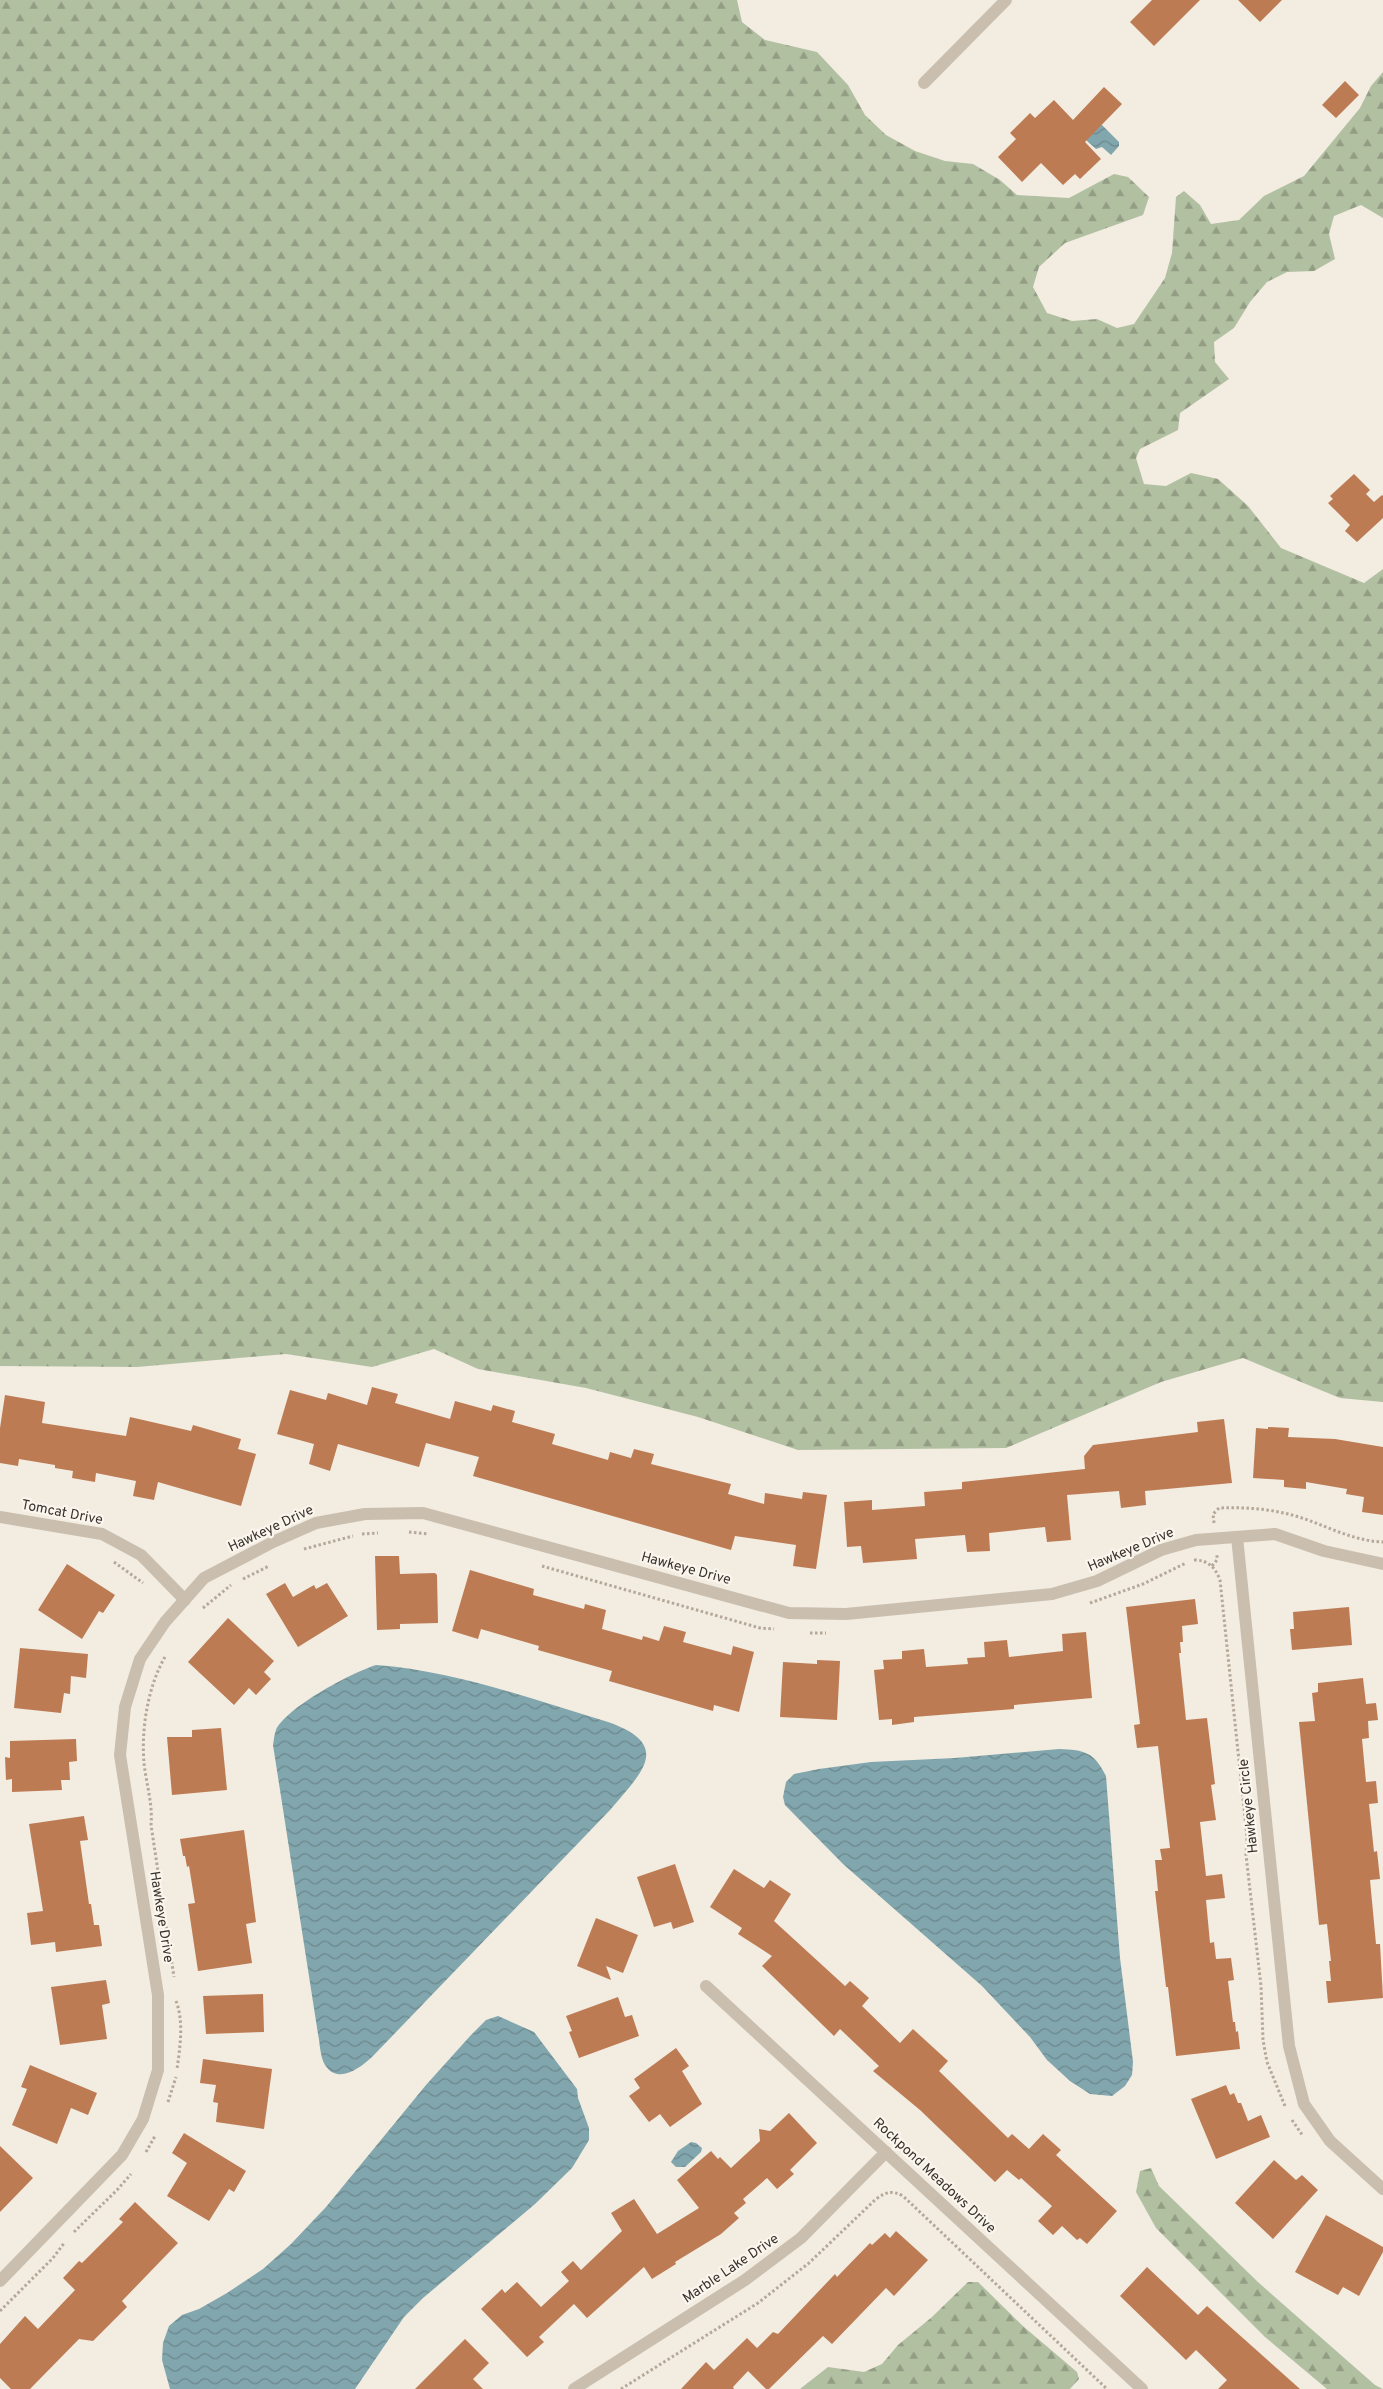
<svg xmlns="http://www.w3.org/2000/svg" width="1383" height="2389" viewBox="0 0 1383 2389" font-family="Overpass,sans-serif">
	<style>
		.forest { fill: url(#forest-firs) }
		.water { fill: url(#water-waves) }
		.building { fill: #bd7b54 }
		.lines { fill: none; stroke-linecap: round; stroke-linejoin: round }
		.path { stroke: #b5a898; stroke-width: 3; stroke-dasharray: 2.5 2.5; stroke-linecap: butt }
		.minor { stroke: #cabeae; stroke-width: 12 }
		.labels { text-anchor: middle; dominant-baseline: central; stroke-width: 4.5; stroke-linejoin: round; paint-order: stroke }
		.street-label { font-size: 14px; fill: #39312b; stroke: #faf6ee }
	</style>
	<defs>
		<pattern id="forest-firs" width="22" height="20" patternUnits="userSpaceOnUse" patternTransform="scale(1.25)"><rect width="22" height="20" fill="#b2c0a2"/><path d="M5 1l3.5 6h-7zM16 11l3.5 6h-7z" fill="#929d84"/></pattern>
		<pattern id="water-waves" width="16" height="10" patternUnits="userSpaceOnUse" patternTransform="scale(1.25)"><rect width="16" height="10" fill="#82a6ad"/><path d="M0 5q4-4 8 0t8 0" fill="none" stroke="#6b888d"/></pattern>
	</defs>
	<rect width="100%" height="100%" fill="#f2ece1"/>
	<!-- forest -->
	<g class="forest">
		<polygon points="0,0 737,0 742,22 765,40 817,52 848,85 865,115 886,135 915,151 945,161 973,164 1000,180 1017,195 1069,198 1114,174 1128,177 1149,197 1143,215 1065,243 1039,267 1033,287 1047,313 1072,321 1097,319 1117,328 1134,324 1165,278 1172,253 1176,197 1184,191 1200,205 1211,224 1239,220 1264,196 1304,176 1360,108 1371,86 1383,72 1383,218 1361,205 1334,216 1329,234 1335,259 1314,271 1287,272 1267,282 1250,302 1234,328 1214,342 1215,362 1229,379 1180,413 1178,430 1140,449 1136,458 1144,484 1166,486 1191,473 1218,479 1248,506 1281,548 1364,583 1383,569 1383,1402 1340,1398 1243,1358 1161,1382 1006,1448 798,1450 698,1417 586,1388 478,1369 434,1349 372,1367 286,1354 137,1367 0,1366"/>
		<polygon points="1151,2168 1159,2186 1259,2283 1375,2385 1383,2389 1327,2389 1265,2337 1156,2228 1136,2192 1140,2171"/>
		<polygon points="968,2282 978,2282 1024,2327 1077,2372 1079,2379 1070,2389 800,2389 828,2367 864,2372 882,2364 898,2345 932,2317"/>
	</g>
	<!-- water -->
	<g class="water">
		<polygon points="1100,123 1119,142 1119,146 1111,155 1102,147 1096,149 1085,139"/>
		<path d="M376,1665C456,1671 531,1699 608,1722C673,1745 642,1772 611,1809L372,2057C360,2068 338,2085 325,2065C320,2057 320,2043 318,2034L273,1745C274,1740 274,1735 276,1730C287,1707 351,1673 376,1665Z"/>
		<path d="M1059,1749C1085,1750 1094,1752 1106,1776L1120,1958L1133,2062L1132,2075L1125,2086L1112,2096L1090,2094L1070,2081L1047,2060L1030,2037L982,1986L843,1864L785,1805L783,1797L786,1782L794,1774L819,1769L871,1762L955,1758Z"/>
		<polygon points="498,2016 534,2032 577,2089 578,2098 589,2128 589,2140 572,2168 535,2204 423,2298 404,2317 355,2389 170,2389 162,2360 163,2343 169,2326 182,2315 199,2309 227,2293 263,2269 291,2244 326,2207 426,2085 471,2035 486,2020"/>
		<polygon points="691,2142 696,2143 702,2148 701,2152 685,2167 676,2167 671,2162 678,2151"/>
	</g>
	<!-- building -->
	<g class="building">
		<polygon points="1152,0 1200,0 1154,46 1130,22"/>
		<polygon points="1238,0 1282,0 1260,22"/>
		<polygon points="1345,81 1359,95 1336,118 1322,105"/>
		<polygon points="1104,87 1122,104 1085,142 1101,159 1080,179 1075,174 1063,185 1041,163 1022,182 998,157 1016,139 1010,133 1030,113 1035,118 1054,100 1073,120"/>
		<polygon points="1354,474 1370,490 1366,494 1374,502 1382,495 1383,496 1383,518 1357,542 1345,531 1350,525 1328,503 1333,499 1330,496"/>
		<polygon points="372,1387 398,1394 395,1403 450,1419 455,1401 491,1411 493,1405 515,1411 512,1422 555,1434 552,1444 608,1460 610,1452 631,1458 634,1449 654,1454 651,1464 731,1484 728,1494 764,1504 765,1493 802,1499 803,1492 827,1495 816,1569 793,1566 796,1545 735,1536 731,1550 473,1476 479,1457 426,1443 419,1467 338,1444 330,1471 309,1464 314,1444 277,1434 290,1390 326,1400 328,1393 367,1405"/>
		<polygon points="5,1395 45,1402 42,1423 126,1436 130,1417 191,1431 193,1425 241,1439 238,1449 256,1454 241,1506 158,1482 154,1500 133,1496 136,1481 96,1473 95,1482 72,1478 73,1471 55,1468 55,1465 19,1459 18,1466 0,1463 0,1428"/>
		<polygon points="1224,1419 1232,1483 1145,1491 1146,1505 1121,1508 1119,1491 1067,1495 1071,1540 1047,1542 1045,1527 989,1533 990,1551 967,1552 965,1535 915,1539 917,1559 863,1563 861,1546 847,1547 844,1502 872,1500 872,1510 925,1506 924,1492 962,1489 962,1482 1085,1469 1084,1456 1093,1445 1198,1432 1197,1422"/>
		<polygon points="1268,1427 1289,1428 1288,1437 1335,1439 1383,1447 1383,1515 1362,1512 1364,1497 1346,1494 1347,1489 1306,1482 1306,1489 1284,1487 1284,1480 1253,1478 1256,1428 1268,1429"/>
		<polygon points="375,1556 399,1556 400,1574 435,1573 437,1575 438,1623 400,1624 400,1629 377,1630"/>
		<polygon points="67,1564 115,1595 103,1613 99,1611 82,1639 38,1610"/>
		<polygon points="470,1570 534,1589 533,1595 584,1609 585,1604 606,1610 602,1629 642,1640 643,1636 659,1641 664,1626 686,1632 683,1642 731,1655 733,1646 754,1652 739,1712 714,1705 713,1711 609,1681 612,1671 538,1650 539,1646 481,1629 478,1639 452,1631"/>
		<polygon points="285,1583 293,1597 314,1585 316,1589 327,1583 348,1616 298,1647 266,1594"/>
		<polygon points="1195,1599 1198,1624 1182,1626 1183,1642 1180,1642 1181,1653 1179,1653 1186,1720 1207,1718 1215,1784 1211,1785 1216,1820 1200,1822 1206,1876 1222,1874 1225,1898 1206,1900 1210,1943 1214,1942 1216,1959 1231,1958 1234,1980 1228,1981 1233,2022 1235,2022 1236,2032 1238,2031 1240,2049 1176,2056 1168,1987 1166,1987 1155,1891 1158,1891 1155,1860 1162,1860 1160,1849 1170,1848 1158,1746 1137,1748 1134,1725 1140,1724 1126,1607"/>
		<polygon points="1349,1607 1352,1645 1292,1650 1290,1629 1294,1629 1293,1612"/>
		<polygon points="228,1618 274,1661 264,1672 271,1679 256,1695 249,1688 234,1705 188,1662"/>
		<polygon points="1086,1632 1092,1698 1014,1705 1014,1709 914,1717 914,1722 892,1725 892,1719 879,1720 874,1670 884,1669 883,1660 902,1659 902,1651 924,1649 926,1667 968,1664 967,1658 985,1657 984,1642 1007,1640 1009,1657 1063,1651 1062,1634"/>
		<polygon points="20,1648 88,1654 86,1678 71,1676 70,1694 64,1693 61,1713 14,1708"/>
		<polygon points="817,1660 840,1661 837,1720 780,1717 783,1662 817,1664"/>
		<polygon points="1363,1678 1366,1704 1376,1703 1378,1720 1368,1721 1369,1738 1362,1739 1366,1782 1376,1781 1378,1803 1369,1804 1374,1852 1377,1851 1380,1879 1370,1880 1376,1944 1380,1944 1383,1998 1328,2003 1326,1981 1331,1981 1329,1961 1331,1961 1327,1924 1319,1925 1299,1722 1315,1721 1312,1693 1318,1692 1318,1683"/>
		<polygon points="221,1728 227,1790 172,1795 167,1737 192,1737 192,1730"/>
		<polygon points="76,1739 77,1761 69,1762 70,1780 61,1780 62,1790 12,1792 12,1779 6,1780 5,1757 10,1758 10,1741"/>
		<polygon points="84,1816 88,1840 80,1841 89,1904 91,1904 94,1925 99,1925 102,1946 56,1952 55,1942 31,1945 27,1913 43,1911 29,1824"/>
		<polygon points="244,1830 256,1922 246,1924 252,1963 198,1971 188,1904 195,1903 189,1866 187,1867 185,1856 183,1856 180,1839"/>
		<polygon points="675,1864 694,1922 673,1929 671,1922 654,1927 637,1877"/>
		<polygon points="734,1869 764,1888 770,1880 791,1894 774,1921 845,1986 850,1981 869,1998 862,2006 900,2043 913,2029 948,2061 939,2071 1008,2138 1012,2134 1029,2149 1043,2134 1061,2150 1056,2155 1117,2211 1087,2244 1080,2238 1077,2240 1062,2226 1053,2235 1038,2221 1052,2206 1021,2178 1019,2180 1007,2170 995,2182 920,2110 873,2071 879,2066 840,2029 834,2036 762,1966 772,1956 738,1934 742,1928 710,1907"/>
		<polygon points="596,1918 638,1935 623,1973 606,1966 611,1980 577,1966"/>
		<polygon points="106,1980 110,2003 102,2005 107,2039 60,2045 51,1987"/>
		<polygon points="263,1994 264,2032 206,2034 203,1996"/>
		<polygon points="618,1997 625,2017 632,2015 639,2036 579,2058 569,2032 572,2031 566,2016"/>
		<polygon points="676,2048 689,2066 682,2071 702,2104 670,2127 660,2114 649,2122 629,2096 640,2088 634,2079"/>
		<polygon points="203,2059 272,2069 264,2129 216,2122 218,2103 213,2102 216,2085 200,2083"/>
		<polygon points="30,2065 97,2093 88,2115 71,2108 57,2144 12,2125 27,2089 21,2087"/>
		<polygon points="1226,2085 1230,2095 1234,2093 1238,2103 1241,2103 1248,2121 1261,2115 1270,2137 1216,2159 1191,2099"/>
		<polygon points="789,2113 817,2143 790,2170 794,2174 777,2189 767,2178 743,2199 746,2203 734,2213 739,2218 721,2234 675,2262 676,2264 652,2279 644,2267 587,2318 574,2304 539,2337 544,2342 527,2357 481,2309 502,2289 505,2293 517,2282 541,2307 569,2281 561,2272 573,2261 581,2270 622,2231 611,2213 634,2199 657,2234 699,2208 677,2180 711,2151 718,2159 720,2157 731,2168 760,2141 759,2129 770,2131"/>
		<polygon points="184,2133 246,2171 234,2192 229,2189 209,2221 167,2196 187,2163 172,2153"/>
		<polygon points="0,2146 33,2178 0,2212"/>
		<polygon points="1274,2160 1296,2180 1302,2175 1318,2190 1273,2239 1235,2203"/>
		<polygon points="135,2202 178,2243 122,2301 127,2307 93,2341 79,2339 30,2389 11,2389 0,2378 0,2344 25,2316 38,2329 75,2290 63,2278 79,2261 82,2263 123,2222 119,2219"/>
		<polygon points="1326,2215 1383,2247 1383,2252 1359,2296 1343,2287 1338,2295 1295,2272"/>
		<polygon points="896,2231 928,2260 894,2296 886,2288 832,2344 823,2336 769,2389 766,2389 748,2371 733,2387 734,2389 681,2389 706,2362 714,2370 747,2338 757,2348 773,2332 778,2334 835,2274 837,2277 870,2243 872,2245 885,2233 890,2238"/>
		<polygon points="1147,2267 1198,2315 1207,2306 1300,2389 1218,2389 1227,2380 1196,2350 1186,2360 1120,2296"/>
		<polygon points="465,2339 489,2363 473,2379 483,2389 415,2389"/>
	</g>
	<g class="lines">
		<!-- path -->
		<g class="path">
			<path d="M1214,1523L1213,1514L1219,1508C1247,1507 1275,1509 1302,1518C1329,1527 1354,1541 1383,1542"/>
			<polyline points="409,1532 428,1534"/>
			<polyline points="362,1534 378,1533"/>
			<polyline points="304,1549 353,1536"/>
			<path d="M1194,1560C1208,1560 1215,1567 1220,1580L1247,1837L1246,1855L1261,1986L1263,2040L1267,2062L1285,2106"/>
			<polyline points="114,1562 143,1583"/>
			<polyline points="542,1566 760,1628 774,1629"/>
			<polyline points="1212,1566 1217,1560 1217,1554"/>
			<polyline points="243,1579 269,1566"/>
			<polyline points="1090,1603 1143,1584 1186,1563"/>
			<polyline points="203,1608 231,1585"/>
			<polyline points="810,1633 826,1633"/>
			<path d="M165,1657C148,1686 141,1729 144,1763C146,1783 153,1804 151,1825L174,1977"/>
			<path d="M176,2001C184,2021 180,2048 177,2069"/>
			<polyline points="168,2102 176,2077"/>
			<polyline points="1292,2120 1303,2136"/>
			<polyline points="146,2152 155,2136"/>
			<polyline points="74,2232 117,2190 131,2174"/>
			<polyline points="0,2311 53,2258 65,2242"/>
			<path d="M621,2389L758,2303L809,2263L876,2199C886,2192 892,2190 903,2196L1107,2389"/>
		</g>
		<!-- minor -->
		<g class="minor">
			<polyline points="924,83 1006,0"/>
			<polyline points="0,1517 102,1534 141,1555 185,1600"/>
			<polyline points="1237,1537 1289,2046 1304,2104 1330,2141 1383,2189"/>
			<polyline points="706,1986 1142,2389"/>
			<polyline points="0,2281 122,2155 143,2119 158,2070 158,1995 120,1755 125,1707 140,1659 165,1622 204,1578 273,1542 316,1523 365,1514 423,1513 789,1613 846,1614 1052,1594 1097,1581 1161,1550 1196,1540 1275,1534 1324,1551 1383,1564"/>
			<polyline points="574,2389 745,2280 801,2238 886,2152"/>
		</g>
	</g>
	<g class="labels">
		<!-- street labels -->
		<g class="street-label">
			<text transform="translate(62 1513) rotate(11)">Tomcat Drive</text>
			<text transform="translate(271 1529) rotate(-25)">Hawkeye Drive</text>
			<text transform="translate(1131 1550) rotate(-23)">Hawkeye Drive</text>
			<text transform="translate(686 1569) rotate(15)">Hawkeye Drive</text>
			<text transform="translate(1249 1806) rotate(-96)">Hawkeye Circle</text>
			<text transform="translate(161 1917) rotate(81)">Hawkeye Drive</text>
			<text transform="translate(934 2176) rotate(43)">Rockpond Meadows Drive</text>
			<text transform="translate(731 2269) rotate(-34)">Marble Lake Drive</text>
		</g>
	</g>
</svg>
